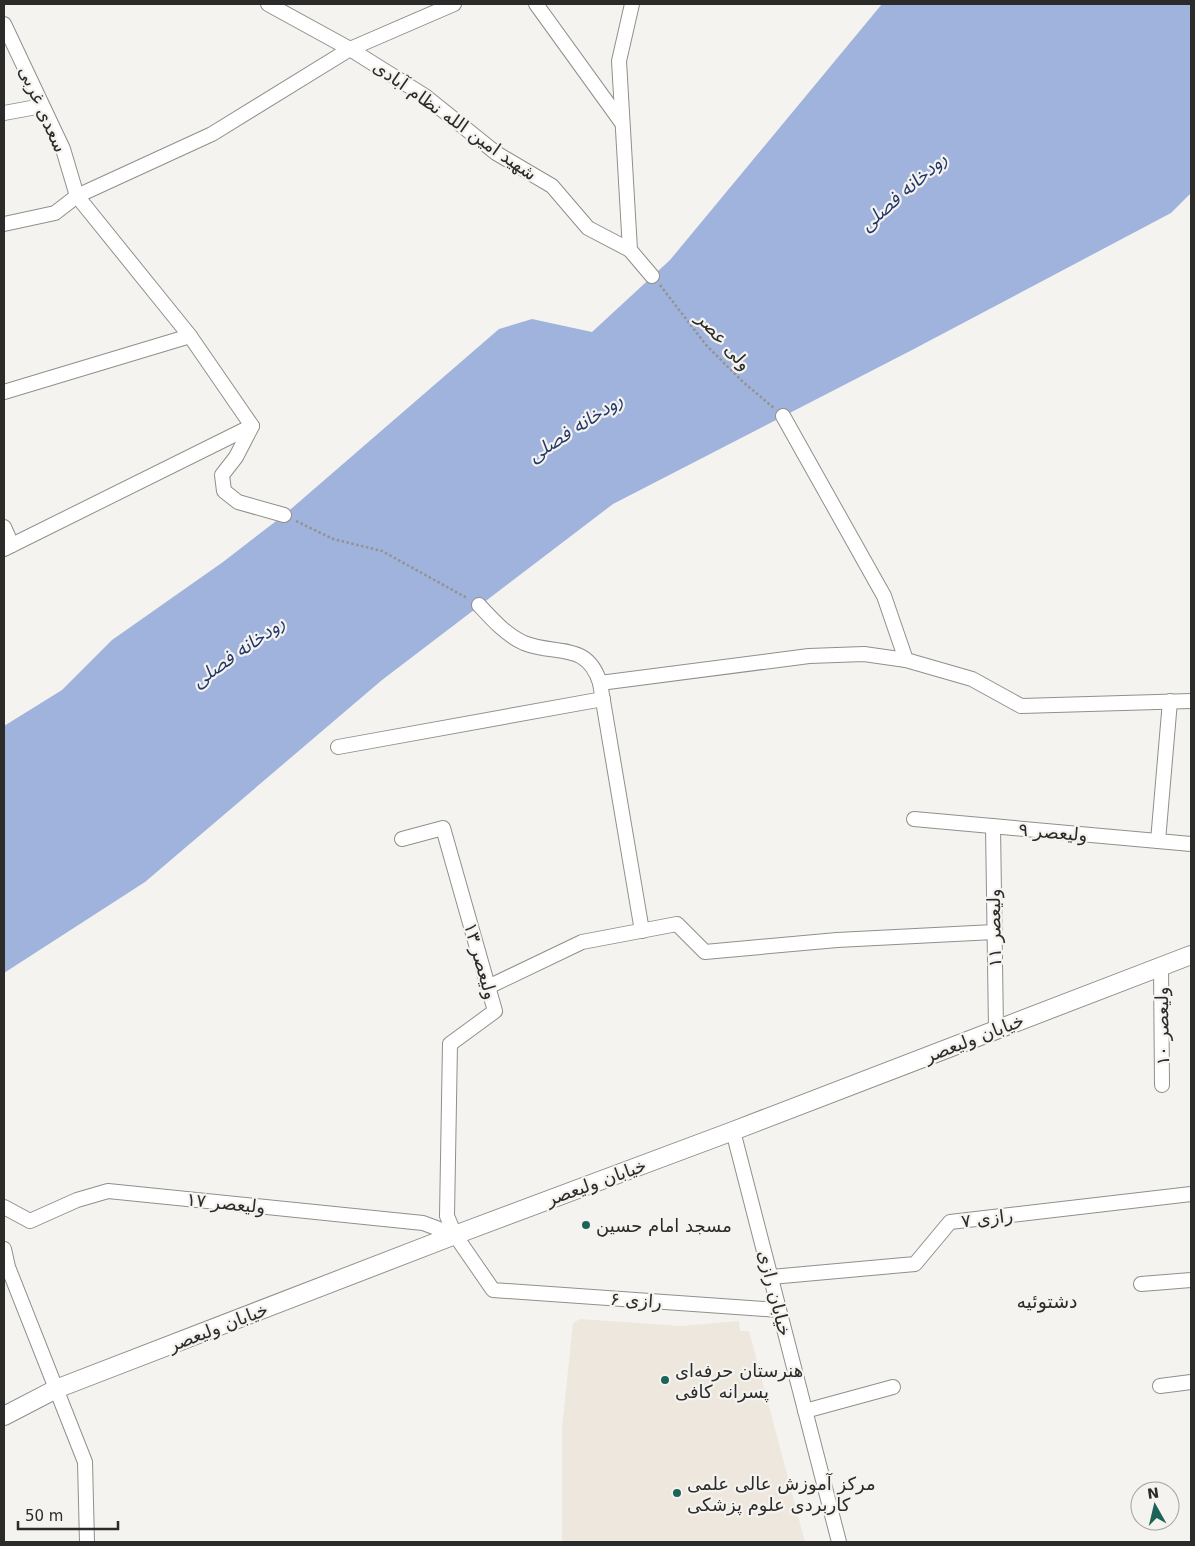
<svg xmlns="http://www.w3.org/2000/svg" width="1195" height="1546" viewBox="0 0 1195 1546" font-family="'DejaVu Sans','Noto Sans Arabic',sans-serif">
	<style>
		.built { fill: #ede7dd }
		.water { fill: #9fb3dd }
		.lines { fill: none; stroke-linecap: round; stroke-linejoin: round }
		.minor-casing { stroke: #918f8c; stroke-width: 16 }
		.major-casing { stroke: #918f8c; stroke-width: 20 }
		.path { stroke: #949391; stroke-width: 2.5; stroke-dasharray: 2.5 2.5; stroke-linecap: butt }
		.minor { stroke: #fff; stroke-width: 14 }
		.major { stroke: #fff; stroke-width: 18 }
		.poi-dot { fill: #1d6458; stroke: #f5f3f0; stroke-width: 2 }
		.labels { text-anchor: middle; dominant-baseline: central; stroke-width: 4.5; stroke-linejoin: round; paint-order: stroke }
		.street-label { font-size: 18px; fill: #2b2b29; stroke: #f5f3f0 }
		.poi-label { font-size: 18px; fill: #2b2b29; stroke: #f5f3f0; text-anchor: start }
		.water-label { font-size: 19px; font-style: italic; fill: #21376a; stroke: #f5f3f0 }
		.neighbourhood-label { font-size: 19px; fill: #2b2b29; stroke: #f5f3f0 }
	</style>
	<rect width="100%" height="100%" fill="#f5f3f0"/>
	<!-- built -->
	<polygon class="built" points="580,1319 681,1326 739,1321 740,1331 749,1331 805,1542 562,1542 562,1428 573,1323"/>
	<!-- water -->
	<polygon class="water" points="882,4 1191,4 1191,193 1171,213 912,350 613,504 382,680 145,882 4,973 4,726 62,690 112,640 223,562 284,515 499,329 532,319 592,332 670,260"/>
	<g class="lines">
		<!-- minor casing -->
		<g class="minor-casing">
			<g id="minor">
				<polyline points="268,4 350,49 425,96 496,153 552,186 588,228 630,250"/>
				<polyline points="536,4 622,123"/>
				<polyline points="632,4 619,61 630,250 652,276"/>
				<polyline points="4,24 63,149 77,196 190,336 252,426 236,457 222,475 224,491 238,502 284,515"/>
				<polyline points="4,113 42,106"/>
				<polyline points="4,224 55,213 77,196 212,134 350,49 454,4"/>
				<polyline points="4,392 190,336"/>
				<polyline points="783,416 884,596 906,660"/>
				<polyline points="4,527 12,545"/>
				<polyline points="4,549 252,426"/>
				<path d="M479,605C492,619 506,635 524,643C556,656 587,641 600,683L642,931"/>
				<polyline points="600,683 809,656 864,654 906,660 972,679 1021,706 1191,701"/>
				<polyline points="338,747 603,699"/>
				<polyline points="914,819 1191,844"/>
				<polyline points="993,826 996,1029"/>
				<polyline points="402,839 443,828 495,1011 450,1044 447,1216 455,1235 493,1290 779,1310"/>
				<polyline points="1158,841 1170,701"/>
				<polyline points="1161,966 1162,1085"/>
				<polyline points="488,987 582,942 677,924 705,952 837,940 994,932"/>
				<polyline points="733,1131 839,1542"/>
				<polyline points="4,1207 30,1221 77,1200 108,1191 423,1223 455,1235"/>
				<polyline points="4,1249 8,1267 85,1462 87,1542"/>
				<polyline points="771,1277 915,1264 950,1222 1191,1194"/>
				<polyline points="1141,1284 1191,1280"/>
				<polyline points="1160,1386 1191,1382"/>
				<polyline points="805,1411 893,1387"/>
			</g>
		</g>
		<!-- major casing -->
		<g class="major-casing">
			<polyline id="major" points="4,1416 56,1389 455,1235 733,1131 1191,955"/>
		</g>
		<!-- path -->
		<g class="path">
			<polyline points="660,285 706,345 743,382 774,408"/>
			<polyline points="296,521 333,539 382,551 467,598"/>
		</g>
		<!-- minor -->
		<use href="#minor" class="minor"/>
		<!-- major -->
		<use href="#major" class="major"/>
	</g>
	<!-- markers -->
	<g class="poi-dot">
		<circle cx="586" cy="1225" r="5"/>
		<circle cx="665" cy="1380" r="5"/>
		<circle cx="677" cy="1493" r="5"/>
	</g>
	<g class="labels">
		<!-- street labels -->
		<g class="street-label">
			<text transform="translate(43 109) rotate(66)">سعدی غربی</text>
			<text transform="translate(455 120) rotate(35)">شهید امین الله نظام آبادی</text>
			<text transform="translate(724 341) rotate(48)">ولی عصر</text>
			<text transform="translate(1053 832) rotate(5)">ولیعصر ۹</text>
			<text transform="translate(994 928) rotate(-91)">ولیعصر ۱۱</text>
			<text transform="translate(481 961) rotate(74)">ولیعصر ۱۳</text>
			<text transform="translate(1162 1026) rotate(-91)">ولیعصر ۱۰</text>
			<text transform="translate(974 1038) rotate(-21)">خیابان ولیعصر</text>
			<text transform="translate(596 1182) rotate(-20)">خیابان ولیعصر</text>
			<text transform="translate(226 1203) rotate(6)">ولیعصر ۱۷</text>
			<text transform="translate(987 1218) rotate(-7)">رازی ۷</text>
			<text transform="translate(775 1293) rotate(76)">خیابان رازی</text>
			<text transform="translate(636 1300) rotate(4)">رازی ۶</text>
			<text transform="translate(218 1327) rotate(-21)">خیابان ولیعصر</text>
		</g>
		<!-- poi labels -->
		<g class="poi-label">
			<text x="596" y="1225">مسجد امام حسین</text>
			<text x="675" y="1370">هنرستان حرفه‌ای<tspan x="675" dy="21">پسرانه کافی</tspan></text>
			<text x="687" y="1483">مرکز آموزش عالی علمی<tspan x="687" dy="21">کاربردی علوم پزشکی</tspan></text>
		</g>
		<!-- water labels -->
		<g class="water-label">
			<text transform="translate(903 191) rotate(-41)">رودخانه فصلی</text>
			<text transform="translate(575 427) rotate(-33)">رودخانه فصلی</text>
			<text transform="translate(238 651) rotate(-35)">رودخانه فصلی</text>
		</g>
		<!-- neighbourhood labels -->
		<g class="neighbourhood-label">
			<text x="1047" y="1301">دشتوئیه</text>
		</g>
	</g>
	<!-- border -->
	<rect width="1195" height="1546" fill="none" stroke="#2b2b29" stroke-width="10"/>
	<!-- north arrow -->
	<g transform="translate(1155 1506) rotate(352)"><circle r="24" fill="#f5f3f0" stroke="#a4a3a0"/>
	<path d="M0-4L9 19L0 12L-9 19Z" fill="#1d6458"/>
	<text y="-8" font-size="14" font-weight="bold" text-anchor="middle" fill="#2b2b29">N</text>
	</g>
	<!-- scale -->
	<path d="M18 1521v8h100v-8" fill="none" stroke="#2b2b29" stroke-width="2.5"/>
	<text x="25" y="1521" font-size="15" fill="#2b2b29" stroke="#f5f3f0" stroke-width="4" paint-order="stroke">50 m</text>
</svg>
